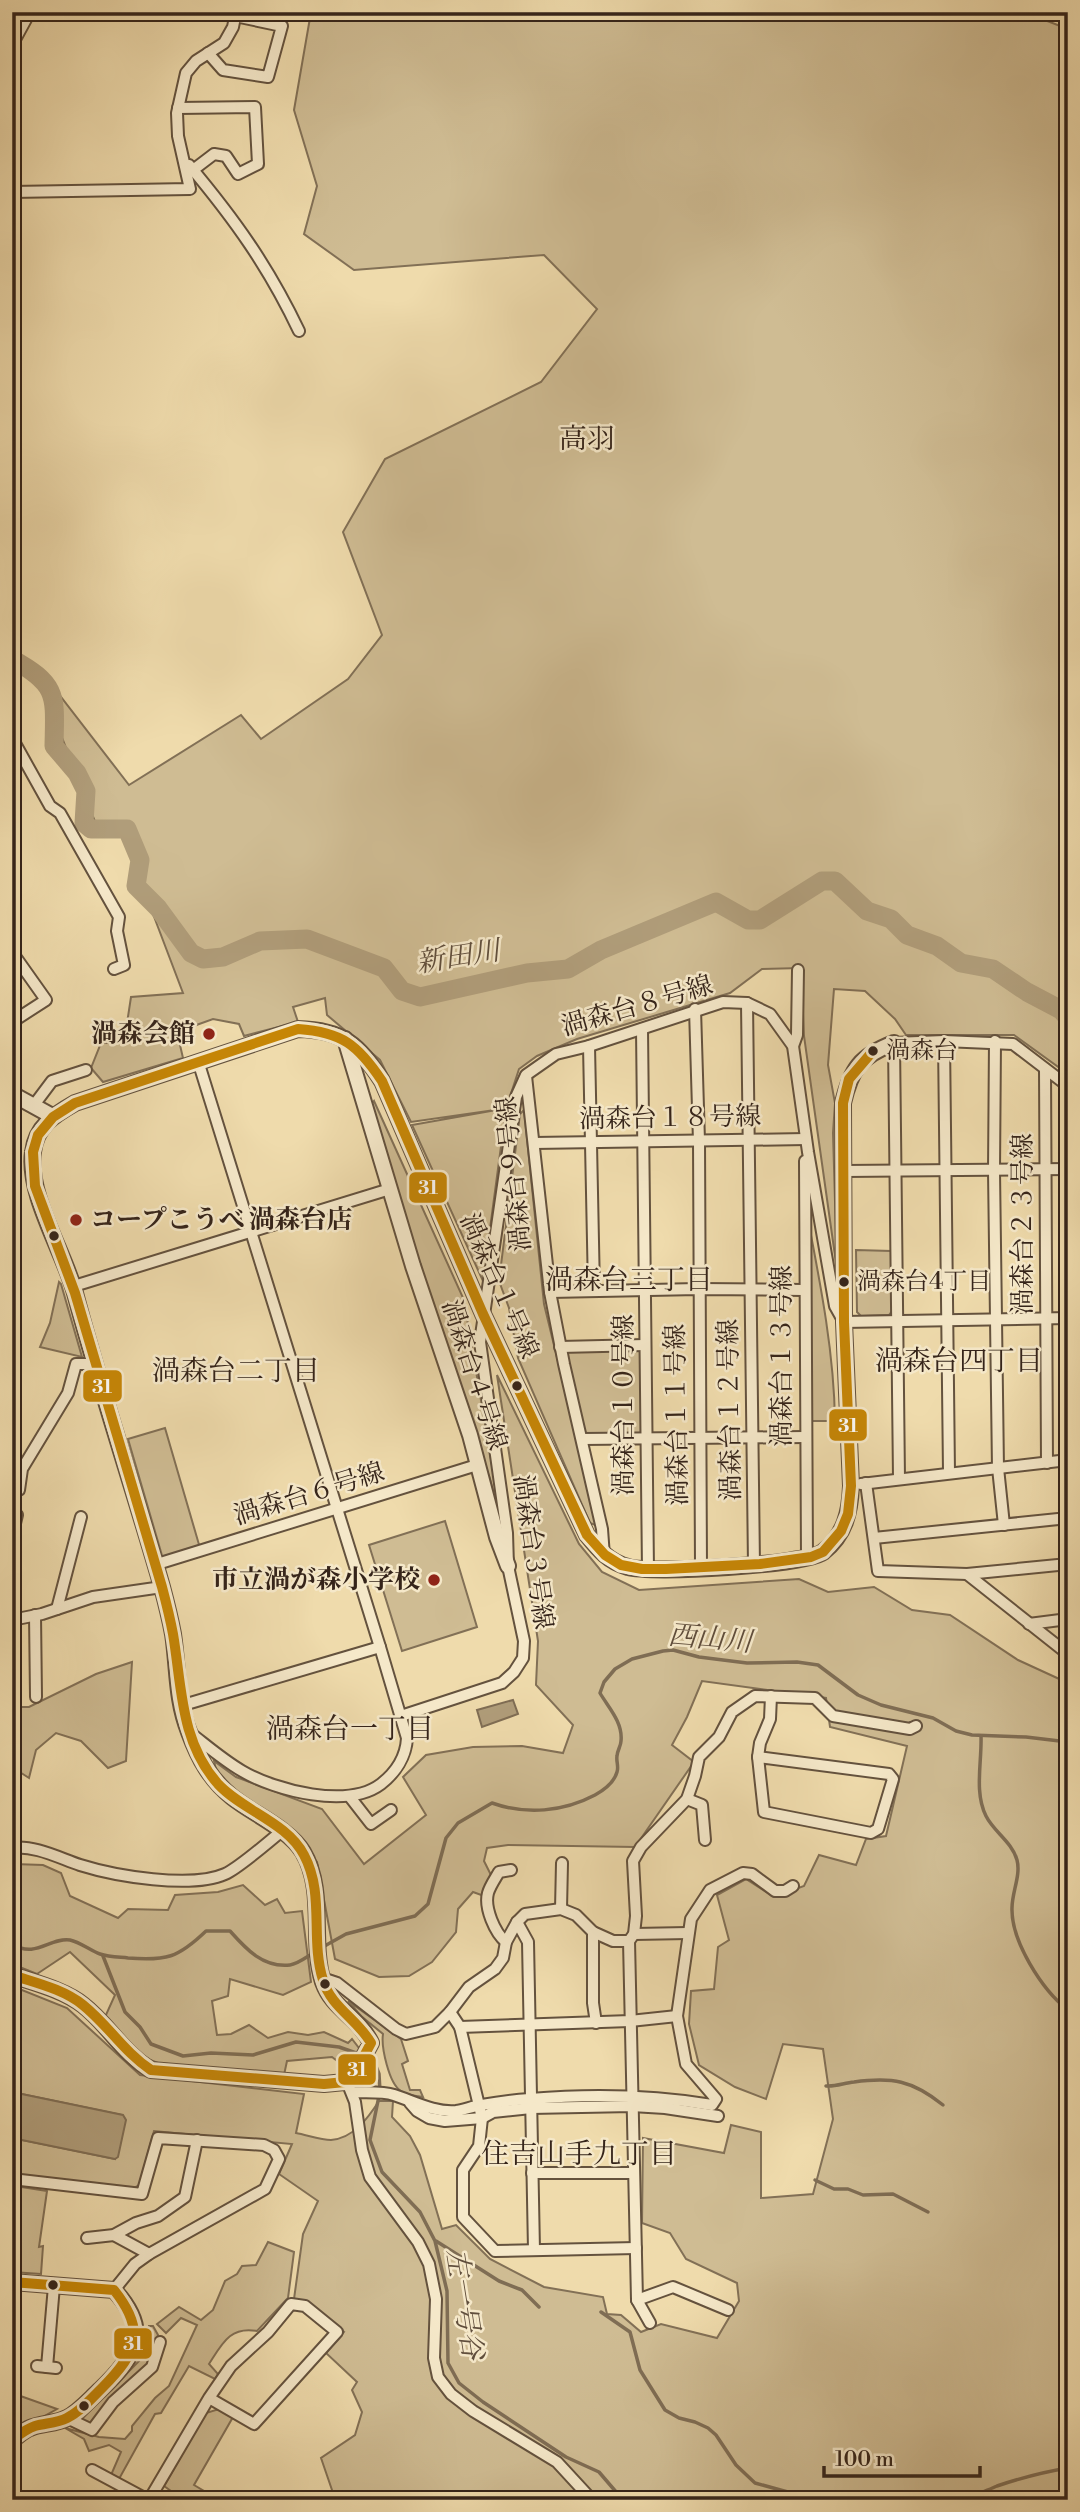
<svg xmlns="http://www.w3.org/2000/svg" width="1080" height="2512" viewBox="0 0 1080 2512" font-family="'Libre Bodoni','Noto Serif JP',serif">
	<style>
		.green { fill: #cfbc93; stroke: #827056; stroke-width: 2 }
		.water { fill: #b09d7a; stroke: #7f6d54; stroke-width: 2 }
		.lines { fill: none; stroke-linecap: round; stroke-linejoin: round }
		.stream { stroke: #7f6d54; stroke-width: 3.5 }
		.river { stroke: #b09d7a; stroke-width: 19 }
		.minor-casing { stroke: #64523e; stroke-width: 14 }
		.tertiary-casing { stroke: #64523e; stroke-width: 18 }
		.minor { stroke: #f5e8c9; stroke-width: 10 }
		.tertiary { stroke: #f5e8c9; stroke-width: 14 }
		.bus-1-casing { stroke: #f5e8c9; stroke-width: 16 }
		.bus-1 { stroke: #c68606; stroke-width: 10 }
		.poi-dot { fill: #8f2418; stroke: #f5e8c9; stroke-width: 2.5 }
		.bus-dot { fill: #35241a; stroke: #f5e8c9; stroke-width: 2.5 }
		.labels { text-anchor: middle; dominant-baseline: central; stroke-width: 5; stroke-linejoin: round; paint-order: stroke }
		.bus-label { font-size: 24px; fill: #35241a; stroke: #f5e8c9; text-anchor: start }
		.street-label { font-size: 26px; fill: #35241a; stroke: #f5e8c9 }
		.poi-label { font-size: 26px; font-weight: bold; fill: #35241a; stroke: #f5e8c9; text-anchor: end }
		.neighbourhood-label { font-size: 28px; fill: #35241a; stroke: #f5e8c9 }
		.water-label { font-size: 28px; font-style: italic; fill: #604e3c; stroke: #f5e8c9 }
		.line-badge { stroke: #f5e8c9; stroke-width: 2.5 }
		.badge-label { font-size: 19px; text-anchor: middle; font-weight: bold; fill: #fff }
	</style>
	<rect width="100%" height="100%" fill="#efdbac"/>
	<filter id="stains"><feTurbulence type="fractalNoise" baseFrequency=".00286" numOctaves="4"/><feColorMatrix values="0 0 0 0 .2 0 0 0 0 .09 0 0 0 0 .02 0 0 0 .5 -.17"/></filter>
	<radialGradient id="worn" r=".72"><stop offset=".6" stop-color="#630" stop-opacity="0"/><stop offset="1" stop-color="#630" stop-opacity=".3"/></radialGradient>
	<!-- green -->
	<g class="green">
		<polygon points="311,12 1024,12 1068,29 1068,1074 1014,1035 906,1035 895,1019 865,991 834,989 828,1065 835,1103 833,1133 837,1270 804,1036 801,968 762,969 730,993 577,1039 537,1056 519,1069 506,1109 483,1281 412,1125 502,1109 411,1122 380,1060 327,1015 325,998 293,1007 298,1022 244,1036 239,1024 213,1019 177,1032 183,1058 103,1082 91,1068 101,1043 124,1043 131,997 183,993 131,856 122,825 96,824 61,735 61,697 129,785 241,715 261,739 348,679 382,635 343,532 385,459 541,382 597,309 544,255 354,270 304,234 317,186 294,110"/>
		<polygon points="374,1101 464,1300 503,1530 490,1479 443,1343 370,1106"/>
		<polygon points="524,1110 544,1304 598,1526 590,1523 518,1358 509,1308 499,1281 520,1114"/>
		<path d="M804,1199C818,1272 834,1347 835,1421H810Z"/>
		<polygon points="856,1250 891,1251 892,1311 889,1315 861,1316 857,1312"/>
		<polygon points="59,1282 61,1284 82,1357 40,1347 50,1323"/>
		<polygon points="641,1350 642,1434 585,1434 566,1352"/>
		<path d="M497,1375L579,1544L602,1572L639,1590L799,1579L828,1592L874,1587L912,1610L950,1615L1018,1660L1068,1683V2500H323L332,2490L321,2458L355,2435L362,2412L352,2390L357,2382L326,2353L344,2332L306,2301L294,2299L303,2234L318,2201L279,2174L292,2144L154,2131L139,2185L134,2188L12,2174V2138L115,2159L122,2115L12,2092V1986L67,2008L140,2075L304,2094L296,2133C307,2135 321,2140 331,2140C354,2138 368,2118 379,2101H393L392,2117L410,2136L420,2155L442,2229L456,2225L490,2259L544,2287L603,2297L607,2314L621,2315L641,2332L661,2324L717,2338L739,2301L737,2283L686,2259L670,2233L642,2223L643,2138L724,2153L731,2125L761,2132V2198L813,2194L833,2119L823,2049L783,2044L766,2099L735,2087L699,2065L689,2024L691,1991L714,1989L718,1947L729,1940L717,1895L746,1879L774,1897L804,1886L819,1855L856,1865L866,1839L886,1836L907,1746L830,1727L826,1698L702,1681L687,1717L672,1745L694,1762L635,1847L508,1845L487,1848L484,1861L492,1877L484,1896L473,1892L458,1909L456,1932L432,1962L409,1976L379,1977L335,1959L317,1862L298,1839L227,1786L217,1774L214,1761L236,1777L322,1809L364,1864L426,1815L403,1777L426,1755L473,1747L522,1746L563,1753L573,1725L536,1685L538,1641Z"/>
		<polygon points="165,1428 200,1548 163,1559 128,1439"/>
		<polygon points="445,1521 477,1627 402,1651 369,1545"/>
		<polygon points="132,1662 126,1761 108,1768 81,1741 56,1733 36,1750 29,1778 12,1767 12,1707 29,1707 96,1674"/>
		<path d="M14,1864L43,1865L61,1873L70,1896L118,1918L128,1909L168,1910L175,1895L218,1892L243,1885L265,1905L277,1899L285,1913L302,1911L311,1982L283,1995L230,1979L228,1996L212,2001L217,2035L231,2034L249,2025L268,2038L288,2032L308,2035L324,2032L348,2043L352,2039L359,2048H363C353,2068 349,2071 332,2057L287,2061L284,2075L158,2063L145,2058L105,2017L115,1995L70,1952L37,1974L12,1964V1870Z"/>
		<path d="M348,2001L401,2039L408,2061L402,2064L410,2090H420L423,2097C416,2096 407,2095 401,2091C389,2084 381,2047 383,2034L361,2016Z"/>
		<polygon points="15,2186 47,2191 39,2247 43,2246 41,2274 12,2272 12,2205"/>
		<path d="M268,2242L294,2252L288,2298L257,2331C230,2326 222,2344 209,2364L218,2374L215,2379L189,2366L161,2413L155,2414L119,2479L111,2475L121,2452L109,2445L89,2451L84,2439L65,2428L99,2437L125,2439L132,2431V2426L155,2398L169,2386L197,2325L181,2318L166,2333L157,2324L179,2307L201,2320L213,2310L225,2281L237,2274L242,2266L256,2265Z"/>
		<polygon points="149,2326 153,2326 158,2335 154,2352 148,2364 91,2425 82,2419 143,2357 149,2338"/>
		<polygon points="12,2393 57,2409 12,2434"/>
		<polygon points="219,2409 233,2417 194,2485 209,2494 206,2500 166,2500 171,2491 164,2486 206,2413"/>
	</g>
	<!-- water -->
	<g class="water">
		<polygon points="513,1700 518,1714 482,1727 477,1710"/>
		<polygon points="12,2092 123,2115 126,2120 118,2157 115,2159 12,2138"/>
	</g>
	<g class="lines">
		<!-- stream -->
		<g class="stream">
			<path d="M981,1736C982,1762 974,1792 986,1816C994,1832 1012,1842 1017,1860C1021,1875 1012,1892 1012,1908C1011,1941 1042,1990 1068,2010"/>
			<path d="M12,1944C36,1959 50,1937 70,1940C80,1942 91,1951 100,1954C109,1957 119,1957 128,1958C166,1961 178,1958 206,1931H230C246,1949 263,1968 290,1965C298,1964 308,1956 315,1952"/>
			<path d="M321,1948L346,1934L415,1916L428,1904L446,1838L458,1823L492,1803C526,1815 563,1812 595,1795C604,1790 614,1783 617,1772C619,1767 616,1761 617,1756C617,1751 621,1746 621,1741C623,1722 608,1707 600,1693L604,1682L615,1669L632,1659L663,1651L673,1650L699,1657L747,1663L797,1662L818,1665L858,1695L881,1705L933,1718L956,1731L972,1735L1026,1737L1068,1742"/>
			<polyline points="103,1956 125,2012 140,2027 151,2044 183,2056 211,2053 253,2055 296,2042 339,2047 359,2054"/>
			<polyline points="366,2058 374,2061 379,2074 380,2091 370,2140 382,2172 420,2212 435,2241 447,2291 448,2363 459,2383 483,2402 566,2457 599,2472 623,2500"/>
			<path d="M826,2086C835,2087 844,2083 854,2082C892,2077 912,2080 943,2105"/>
			<polyline points="815,2180 834,2189 848,2189 863,2195 893,2194 928,2212"/>
			<polyline points="436,2241 499,2281 522,2290 539,2307"/>
			<polyline points="601,2312 630,2332 640,2370 665,2410 679,2418 695,2422 708,2428 716,2435 736,2465 755,2483 795,2494 805,2500"/>
			<path d="M961,2500C974,2497 985,2491 997,2486C1021,2478 1043,2472 1068,2468"/>
		</g>
		<!-- river -->
		<path class="river" d="M12,659C59,685 55,696 54,746L77,773L86,791L84,823L91,829H127L140,860L136,886L158,908L191,953L203,959L223,957L260,941L307,939L384,968L402,991L420,997L527,973L568,969L601,950L716,902L748,920H760L822,881H835L867,911L891,919L907,935L937,946L961,963L993,969L1027,992L1061,1010L1068,1018"/>
		<!-- minor casing -->
		<g class="minor-casing">
			<g id="minor">
				<polyline points="12,45 30,12"/>
				<polyline points="208,53 223,70 268,77 282,26 235,16"/>
				<polyline points="178,108 255,107 258,164 238,174 226,156 214,154 193,170"/>
				<path d="M189,165C235,220 268,266 299,331"/>
				<polyline points="12,192 190,189 178,136 177,113 186,73 196,61 224,43 233,27 236,12"/>
				<polyline points="12,738 50,806 60,813 119,917 117,931 124,965 114,969"/>
				<polyline points="12,952 46,1000 12,1022"/>
				<polyline points="747,1003 754,1565"/>
				<polyline points="695,1009 699,1141 701,1567"/>
				<polyline points="642,1029 648,1570"/>
				<polyline points="944,1041 949,1472"/>
				<polyline points="995,1041 994,1171 998,1468 1004,1525"/>
				<polyline points="589,1046 594,1290"/>
				<polyline points="793,1046 797,1035 798,970"/>
				<polyline points="1045,1069 1047,1463"/>
				<polyline points="526,1076 550,1292 564,1364 602,1529 604,1556"/>
				<polyline points="34,1105 52,1081 86,1070"/>
				<polyline points="534,1143 806,1139"/>
				<polyline points="805,1161 807,1559"/>
				<polyline points="844,1171 1068,1169"/>
				<polyline points="74,1286 390,1189"/>
				<polyline points="550,1292 698,1289 804,1290"/>
				<polyline points="560,1347 645,1345"/>
				<polyline points="582,1439 805,1437"/>
				<polyline points="899,1478 894,1043 944,1041 1013,1044 1068,1086"/>
				<polyline points="866,1483 878,1571 967,1574 1068,1564"/>
				<polyline points="861,1484 1068,1460"/>
				<polyline points="19,1490 22,1469 68,1393 76,1364 94,1364"/>
				<polyline points="12,1536 17,1515"/>
				<polyline points="874,1538 1068,1518"/>
				<polyline points="154,1565 477,1465"/>
				<polyline points="967,1574 1068,1654"/>
				<polyline points="57,1609 81,1517"/>
				<polyline points="35,1615 36,1697"/>
				<polyline points="12,1620 42,1614 93,1597 162,1587"/>
				<polyline points="1029,1624 1068,1619"/>
				<polyline points="180,1706 380,1647"/>
				<polyline points="401,1716 502,1683 514,1672 523,1658 524,1641 508,1566 507,1533 480,1342 516,1097 526,1075 556,1054 589,1046 723,1002 747,1003 770,1014 793,1046 808,1152 835,1306 844,1322 1068,1318"/>
				<path d="M189,1732C206,1745 223,1760 242,1771C276,1791 348,1809 381,1784C395,1773 406,1757 407,1738L380,1647L198,1061"/>
				<polygon points="758,1757 889,1774 893,1779 878,1829 871,1833 764,1812"/>
				<polyline points="758,1757 760,1743 770,1719 771,1696"/>
				<polyline points="350,1797 371,1824 391,1810"/>
				<polyline points="687,1799 702,1805 705,1840"/>
				<path d="M12,1848C35,1845 59,1858 80,1865C115,1876 191,1889 225,1874C239,1868 268,1842 282,1831"/>
				<polyline points="561,1909 562,1863"/>
				<polyline points="517,1922 528,1942 534,2250"/>
				<polyline points="593,1932 593,2003 596,2023"/>
				<polyline points="634,1934 688,1933"/>
				<polyline points="629,1941 637,2300 650,2323"/>
				<path d="M506,1942C495,1933 484,1908 488,1893C490,1886 495,1879 499,1872L511,1870"/>
				<polyline points="322,1978 337,1983 396,2029 406,2034 435,2027 450,2012 469,1987 495,1969 503,1958 506,1942 517,1922 525,1914 561,1909 576,1915 593,1932 613,1941 629,1941 634,1934 636,1916 633,1861 641,1847 687,1799 695,1776 699,1757 719,1737 732,1712 755,1696 815,1698 833,1716 910,1729 916,1726"/>
				<polyline points="450,2012 460,2027 482,2118 479,2146 463,2170 463,2217 495,2251 636,2248"/>
				<polyline points="460,2027 630,2021 677,2016"/>
				<polyline points="349,2087 355,2102 362,2150 370,2177 418,2242 429,2264 436,2299 434,2358 438,2377 451,2394 473,2411 557,2462 592,2500"/>
				<path d="M352,2092C365,2093 382,2091 394,2095C413,2101 435,2113 456,2111C464,2110 473,2106 482,2105C498,2102 514,2100 530,2099C591,2094 652,2095 712,2105L716,2099L686,2064L677,2016L691,1919L710,1890L743,1873L752,1874L775,1891H785L793,1886"/>
				<polyline points="410,2103 417,2111 429,2118 445,2121 482,2118 493,2112 531,2108 632,2106 665,2108 718,2116"/>
				<polyline points="532,2173 634,2173"/>
				<polyline points="12,2179 142,2194 158,2138 264,2145 274,2150 279,2159 265,2189 149,2254 135,2264 114,2290"/>
				<polyline points="114,2235 149,2254"/>
				<polyline points="87,2238 114,2235 136,2223 158,2216 185,2197 197,2140"/>
				<polyline points="637,2300 673,2287 728,2310"/>
				<polyline points="37,2366 56,2368"/>
				<polyline points="47,2367 54,2286"/>
				<polyline points="67,2418 92,2430 113,2402 152,2367 160,2342"/>
				<polyline points="92,2470 148,2500"/>
				<polyline points="149,2500 209,2398 231,2366 268,2332 291,2304 305,2306 337,2332 254,2424 209,2398"/>
			</g>
		</g>
		<!-- tertiary casing -->
		<g class="tertiary-casing">
			<g id="tertiary">
				<polyline points="345,1039 413,1266 470,1435 497,1537 508,1566"/>
				<polyline points="12,1094 52,1116"/>
				<path d="M12,1975C35,1983 64,1990 83,2005C109,2025 122,2053 151,2070L324,2084L345,2082L357,2069L371,2043C358,2016 333,2010 323,1982C310,1941 326,1891 303,1852C289,1829 253,1814 232,1797C210,1779 199,1759 189,1732C176,1700 178,1667 173,1634C170,1618 166,1602 162,1587C134,1489 101,1392 75,1293C64,1252 27,1195 33,1152C36,1126 54,1115 75,1103L298,1029C343,1030 358,1044 382,1081L483,1314L587,1535C599,1550 609,1562 628,1567C651,1574 806,1565 823,1552C845,1535 850,1512 851,1486L844,1322L843,1103C851,1069 860,1056 894,1043"/>
				<path d="M12,2282L114,2290C152,2331 136,2356 100,2390C90,2399 79,2412 67,2418C56,2424 41,2423 30,2428C24,2430 18,2436 12,2440"/>
			</g>
		</g>
		<!-- minor -->
		<use href="#minor" class="minor"/>
		<!-- tertiary -->
		<use href="#tertiary" class="tertiary"/>
		<!-- bus-1 casing -->
		<g class="bus-1-casing">
			<g id="bus-1">
				<path d="M12,1975C36,1983 63,1989 83,2005C108,2025 124,2052 151,2070L324,2084L345,2082L357,2069L371,2043C358,2020 330,2006 323,1980C310,1939 325,1894 304,1855C287,1822 243,1811 218,1784C180,1741 182,1687 173,1634C170,1618 166,1602 162,1587L75,1293L35,1186L33,1152L38,1135L53,1117L75,1103L298,1029C342,1032 358,1045 382,1081L483,1314L587,1535L605,1555L621,1565L642,1569H666L760,1564L811,1557L823,1552L841,1531L848,1514L851,1486L844,1322L843,1103L849,1079L873,1051"/>
				<path d="M12,2282L114,2290C146,2330 138,2352 103,2387C92,2398 81,2411 67,2418C57,2423 46,2423 35,2426C26,2429 20,2434 12,2440"/>
			</g>
		</g>
		<!-- bus-1 -->
		<use href="#bus-1" class="bus-1"/>
	</g>
	<!-- markers -->
	<g class="poi-dot">
		<circle cx="209" cy="1034" r="7"/>
		<circle cx="76" cy="1220" r="7"/>
		<circle cx="434" cy="1580" r="7"/>
	</g>
	<g class="bus-dot">
		<circle cx="873" cy="1051" r="6"/>
		<circle cx="54" cy="1236" r="6"/>
		<circle cx="844" cy="1282" r="6"/>
		<circle cx="517" cy="1386" r="6"/>
		<circle cx="325" cy="1984" r="6"/>
		<circle cx="53" cy="2285" r="6"/>
		<circle cx="84" cy="2406" r="6"/>
	</g>
	<g class="labels">
		<!-- bus labels -->
		<g class="bus-label">
			<text x="886" y="1051">渦森台</text>
			<text x="857" y="1282">渦森台4丁目</text>
		</g>
		<!-- street labels -->
		<g class="street-label">
			<text transform="translate(637 1006) rotate(-16)">渦森台８号線</text>
			<text transform="translate(670 1118) rotate(-1)">渦森台１８号線</text>
			<text transform="translate(514 1174) rotate(-96)">渦森台９号線</text>
			<text transform="translate(1023 1224) rotate(-90)">渦森台２３号線</text>
			<text transform="translate(499 1286) rotate(66)">渦森台１号線</text>
			<text transform="translate(782 1356) rotate(-90)">渦森台１３号線</text>
			<text transform="translate(474 1375) rotate(72)">渦森台４号線</text>
			<text transform="translate(624 1405) rotate(-90)">渦森台１０号線</text>
			<text transform="translate(730 1410) rotate(-91)">渦森台１２号線</text>
			<text transform="translate(677 1415) rotate(-91)">渦森台１１号線</text>
			<text transform="translate(309 1494) rotate(-17)">渦森台６号線</text>
			<text transform="translate(533 1552) rotate(82)">渦森台３号線</text>
		</g>
		<!-- poi labels -->
		<g class="poi-label">
			<text x="195" y="1034">渦森会館</text>
			<text x="90" y="1220" text-anchor="start">コープこうべ 渦森台店</text>
			<text x="420" y="1580">市立渦が森小学校</text>
		</g>
		<!-- neighbourhood labels -->
		<g class="neighbourhood-label">
			<text x="587" y="439">高羽</text>
			<text x="629" y="1280">渦森台三丁目</text>
			<text x="959" y="1361">渦森台四丁目</text>
			<text x="236" y="1371">渦森台二丁目</text>
			<text x="350" y="1729">渦森台一丁目</text>
			<text x="579" y="2154">住吉山手九丁目</text>
		</g>
		<!-- water labels -->
		<g class="water-label">
			<text transform="translate(458 957) rotate(-9)">新田川</text>
			<text transform="translate(710 1639) rotate(5)">西山川</text>
			<text transform="translate(464 2304) rotate(81)">左一号谷</text>
		</g>
	</g>
	<g class="line-badge">
		<rect x="408" y="1171" width="40" height="33" rx="7" fill="#c68606"/>
		<rect x="82" y="1369" width="41" height="34" rx="7" fill="#c68606"/>
		<rect x="828" y="1408" width="40" height="34" rx="7" fill="#c68606"/>
		<rect x="337" y="2053" width="40" height="33" rx="7" fill="#c68606"/>
		<rect x="113" y="2327" width="40" height="33" rx="7" fill="#c68606"/>
	</g>
	<g class="badge-label">
		<text x="428" y="1194">31</text>
		<text x="102" y="1393">31</text>
		<text x="848" y="1432">31</text>
		<text x="357" y="2076">31</text>
		<text x="133" y="2350">31</text>
	</g>
	<!-- margin -->
	<rect width="1080" height="2512" fill="none" stroke="#efdbac" stroke-width="42"/>
	<rect x="14" y="14" width="1052" height="2484" fill="none" stroke="#35241a" stroke-width="3.5"/>
	<rect x="21" y="21" width="1038" height="2470" fill="none" stroke="#35241a" stroke-width="2"/>
	<!-- scale -->
	<path d="M824 2466v10h156v-10" fill="none" stroke="#35241a" stroke-width="3.5"/>
	<text x="835" y="2466" font-size="21" fill="#35241a" stroke="#f5e8c9" stroke-width="5" paint-order="stroke">100 m</text>
	<rect width="100%" height="100%" filter="url(#stains)"/>
	<rect width="100%" height="100%" fill="url(#worn)"/>
</svg>
